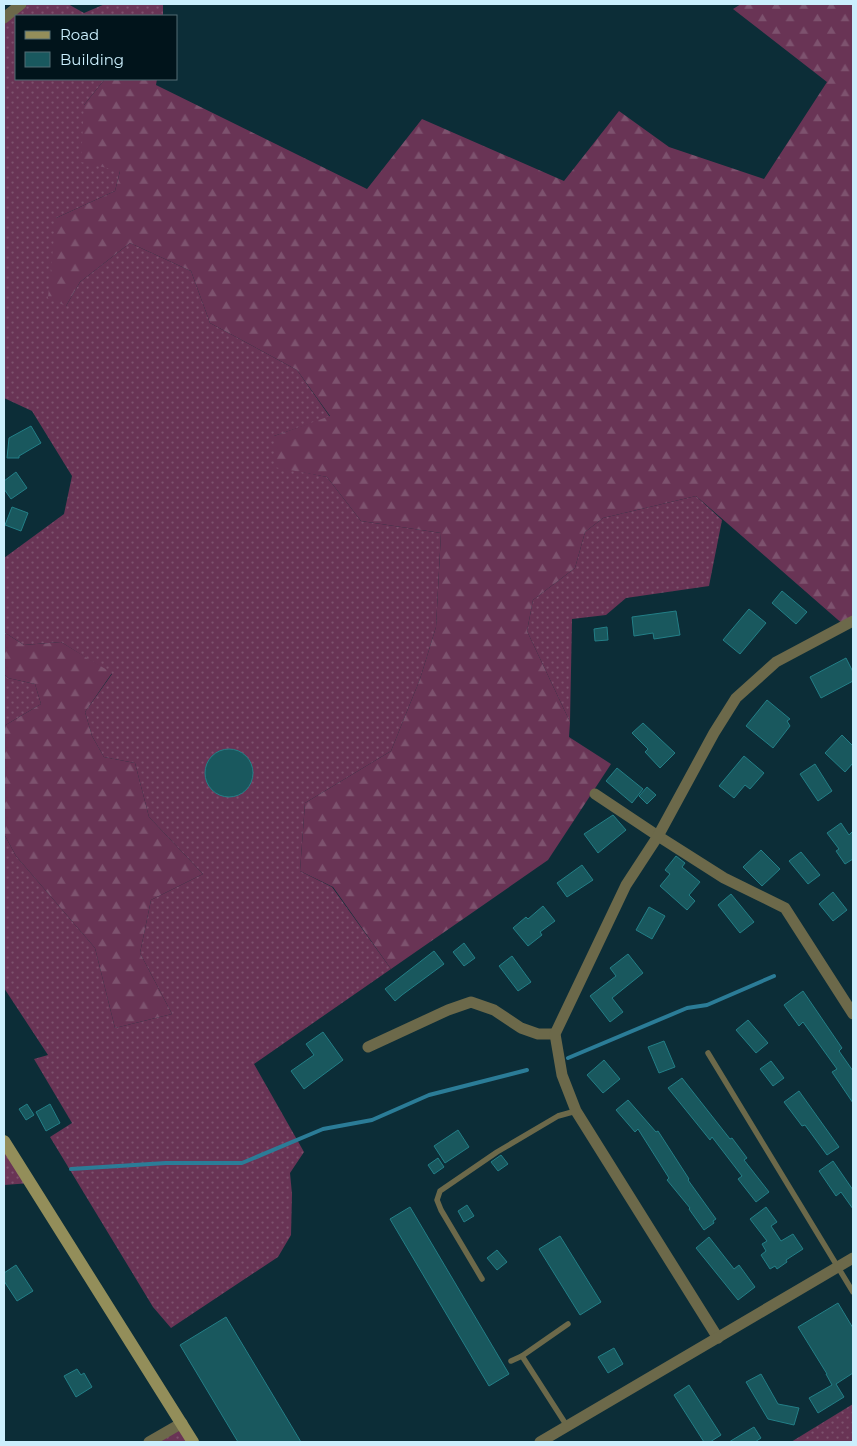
<svg xmlns="http://www.w3.org/2000/svg" width="857" height="1446" viewBox="0 0 857 1446" font-family="Montserrat,sans-serif">
	<style>
		.grass { fill: url(#grass-dots) }
		.forest { fill: url(#forest-firs) }
		.lines { fill: none; stroke-linecap: round; stroke-linejoin: round }
		.stream { stroke: #2b7c97; stroke-width: 4 }
		.building { fill: #19585e; stroke: #237f87 }
		.lane { stroke: #6c694a; stroke-width: 5.5 }
		.street { stroke: #6c694a; stroke-width: 11 }
		.secondary { stroke: #938e5a; stroke-width: 12 }
	</style>
	<defs>
		<pattern id="grass-dots" width="8" height="8" patternUnits="userSpaceOnUse" patternTransform="scale(1.25)"><rect width="8" height="8" fill="#693455"/><path d="M2 2h.1M6 6h.1" fill="none" stroke="#7d526e" stroke-width="1.8" stroke-linecap="round"/></pattern>
		<pattern id="forest-firs" width="22" height="20" patternUnits="userSpaceOnUse" patternTransform="scale(1.25)"><rect width="22" height="20" fill="#693455"/><path d="M5 1l3.5 6h-7zM16 11l3.5 6h-7z" fill="#7d526e"/></pattern>
	</defs>
	<rect width="100%" height="100%" fill="#0c2d37"/>
	<!-- grass -->
	<g class="grass">
		<polygon points="21,4 68,4 84,13 105,4 163,4 163,16 16,16 16,79 105,79 84,105 120,171 115,191 56,218 66,306 80,282 130,243 191,271 210,323 297,370 330,417 274,436 274,466 327,477 361,521 441,533 436,627 420,679 391,751 305,803 300,871 332,887 391,969 254,1064 304,1152 290,1173 292,1194 291,1235 278,1257 171,1328 153,1307 50,1137 72,1123 34,1059 48,1055 4,988 4,834 16,856 95,948 115,1028 172,1014 140,953 151,900 203,874 149,817 135,763 104,757 92,736 85,712 112,674 61,642 24,645 4,632 4,558 64,514 72,476 32,411 4,398 4,18"/>
		<polygon points="696,496 722,520 709,586 626,598 606,615 572,619 570,722 527,631 533,600 575,568 585,532 603,518"/>
		<polygon points="4,674 8,678 35,684 41,704 4,726"/>
		<polygon points="4,1141 31,1183 4,1185"/>
		<polygon points="853,1404 853,1442 791,1442"/>
		<polygon points="182,1423 193,1442 149,1442"/>
	</g>
	<!-- forest -->
	<g class="forest">
		<polygon points="741,4 853,4 853,621 845,626 696,496 603,518 585,532 575,568 533,600 527,631 570,722 569,737 611,764 548,860 391,969 333,887 300,871 305,803 391,751 420,679 436,627 441,533 361,521 327,477 274,467 274,436 330,416 297,370 210,323 191,271 130,243 80,282 66,306 48,298 56,218 115,191 120,171 81,162 84,105 105,79 157,79 156,85 367,189 422,119 564,181 619,111 669,147 764,179 827,82 733,9"/>
		<polygon points="4,632 24,645 61,642 112,673 85,712 92,736 104,757 135,763 149,817 203,874 151,900 140,953 172,1014 115,1028 95,948 16,856 4,834 4,726 41,704 35,684 8,678 4,674"/>
	</g>
	<g class="lines">
		<!-- stream -->
		<g class="stream">
			<polyline points="568,1058 687,1008 707,1005 774,976"/>
			<polyline points="71,1169 166,1163 242,1163 323,1129 372,1120 429,1095 527,1070"/>
		</g>
	</g>
	<!-- building -->
	<g class="building">
		<polygon points="31,426 41,443 19,456 19,458 7,458 9,438"/>
		<polygon points="16,472 27,488 11,499 4,489 4,481"/>
		<polygon points="12,507 28,513 21,531 5,525"/>
		<polygon points="782,591 807,612 796,624 772,603"/>
		<polygon points="749,609 766,623 740,654 723,640"/>
		<polygon points="676,611 680,635 654,639 653,633 634,636 632,617"/>
		<polygon points="607,627 608,640 595,641 594,629"/>
		<polygon points="846,658 853,672 853,681 821,698 810,677"/>
		<polygon points="767,700 790,719 787,721 790,726 773,748 746,726"/>
		<polygon points="643,723 675,753 660,768 645,752 648,749 632,733"/>
		<polygon points="842,735 853,746 853,763 845,772 825,753"/>
		<circle cx="229" cy="773" r="24"/>
		<polygon points="744,756 764,773 750,789 745,785 734,798 719,786"/>
		<polygon points="815,764 832,791 818,801 800,774"/>
		<polygon points="617,768 643,789 632,803 606,781"/>
		<polygon points="647,787 656,795 647,804 639,796"/>
		<polygon points="613,815 626,830 598,853 584,834"/>
		<polygon points="841,823 849,835 853,831 853,859 845,864 836,851 839,849 827,833"/>
		<polygon points="761,850 780,869 762,886 743,867"/>
		<polygon points="801,852 820,875 808,884 789,861"/>
		<polygon points="676,856 685,863 682,867 700,882 689,895 695,901 687,910 660,886 670,874 665,870"/>
		<polygon points="582,865 593,880 567,897 557,883"/>
		<polygon points="833,892 847,910 833,921 819,904"/>
		<polygon points="731,894 754,922 740,933 718,905"/>
		<polygon points="543,906 555,921 540,932 542,935 528,946 513,928 526,917 528,919"/>
		<polygon points="649,907 665,916 652,939 636,930"/>
		<polygon points="464,943 475,958 464,966 453,952"/>
		<polygon points="434,951 444,964 402,995 395,1001 385,989"/>
		<polygon points="628,954 643,973 612,998 623,1012 610,1022 590,996 616,976 610,968"/>
		<polygon points="512,956 531,982 518,991 499,966"/>
		<polygon points="803,991 842,1048 839,1051 853,1071 853,1103 832,1072 837,1069 803,1022 799,1026 784,1005"/>
		<polygon points="748,1020 768,1043 756,1053 736,1030"/>
		<polygon points="323,1032 343,1060 304,1089 291,1071 314,1055 306,1044"/>
		<polygon points="664,1041 675,1067 659,1073 648,1047"/>
		<polygon points="604,1060 620,1079 603,1093 587,1075"/>
		<polygon points="771,1061 784,1078 773,1086 760,1069"/>
		<polygon points="682,1078 730,1139 732,1138 747,1158 744,1160 769,1192 756,1202 738,1179 742,1176 712,1137 710,1140 668,1088"/>
		<polygon points="799,1091 839,1147 827,1155 805,1125 802,1126 784,1102"/>
		<polygon points="628,1100 656,1132 658,1131 689,1179 688,1180 716,1219 713,1221 714,1223 704,1230 689,1209 690,1208 667,1180 669,1178 638,1129 635,1132 616,1110"/>
		<polygon points="27,1104 34,1115 26,1120 19,1109"/>
		<polygon points="50,1104 60,1123 46,1131 36,1112"/>
		<polygon points="458,1130 469,1147 445,1163 434,1146"/>
		<polygon points="501,1155 508,1164 498,1171 491,1162"/>
		<polygon points="438,1158 444,1167 434,1174 428,1165"/>
		<polygon points="833,1161 853,1190 853,1209 841,1192 836,1196 819,1171"/>
		<polygon points="467,1205 474,1216 464,1222 458,1211"/>
		<polygon points="410,1207 509,1374 489,1386 390,1219"/>
		<polygon points="766,1207 777,1222 771,1226 781,1241 793,1234 803,1249 786,1260 787,1262 777,1269 775,1266 770,1269 761,1255 766,1251 762,1244 767,1241 750,1219"/>
		<polygon points="560,1236 601,1302 580,1315 539,1249"/>
		<polygon points="709,1237 734,1269 739,1265 755,1287 738,1300 696,1248"/>
		<polygon points="497,1250 507,1262 497,1270 487,1258"/>
		<polygon points="16,1265 33,1291 17,1301 4,1281 4,1273"/>
		<polygon points="838,1303 853,1328 853,1373 836,1384 844,1397 818,1413 809,1398 832,1385 826,1374 827,1374 798,1327"/>
		<polygon points="226,1317 301,1442 238,1442 180,1345"/>
		<polygon points="614,1348 623,1364 608,1373 598,1357"/>
		<polygon points="77,1369 81,1375 84,1373 92,1387 76,1397 64,1376"/>
		<polygon points="761,1374 778,1404 799,1408 794,1425 768,1419 746,1382"/>
		<polygon points="689,1385 721,1435 710,1442 704,1442 674,1395"/>
		<polygon points="754,1427 761,1438 755,1442 729,1442"/>
	</g>
	<g class="lines">
		<!-- lane -->
		<g class="lane">
			<polyline points="708,1053 853,1292"/>
			<polyline points="482,1279 441,1210 437,1200 440,1191 497,1152 558,1116 576,1111"/>
			<polyline points="522,1356 567,1426"/>
			<polyline points="511,1361 522,1356 568,1324"/>
		</g>
		<!-- street -->
		<g class="street">
			<polyline points="4,18 21,4"/>
			<polyline points="595,794 658,836 724,878 785,908 853,1014"/>
			<polyline points="368,1047 448,1010 471,1002 494,1010 521,1028 538,1034 555,1034"/>
			<polyline points="718,1338 576,1111 562,1075 555,1034 626,885 658,836 714,733 736,698 776,662 853,621"/>
			<polyline points="149,1442 182,1423"/>
			<polyline points="540,1442 853,1258"/>
		</g>
		<!-- secondary -->
		<polyline class="secondary" points="4,1141 193,1442"/>
	</g>
	<!-- border -->
	<rect width="857" height="1446" fill="none" stroke="#cbeffd" stroke-width="10"/>
	<!-- legend -->
	<rect x="15" y="15" width="162" height="65" fill="#01141b" stroke="#526c75"/>
	<rect x="25" y="31" width="25" height="8" fill="#938e5a" stroke="#526c75"/>
	<text x="60" y="40" font-size="15" fill="#cbeffd">Road</text>
	<rect x="25" y="52" width="25" height="15" fill="#19585e" stroke="#526c75"/>
	<text x="60" y="65" font-size="15" fill="#cbeffd">Building</text>
</svg>
